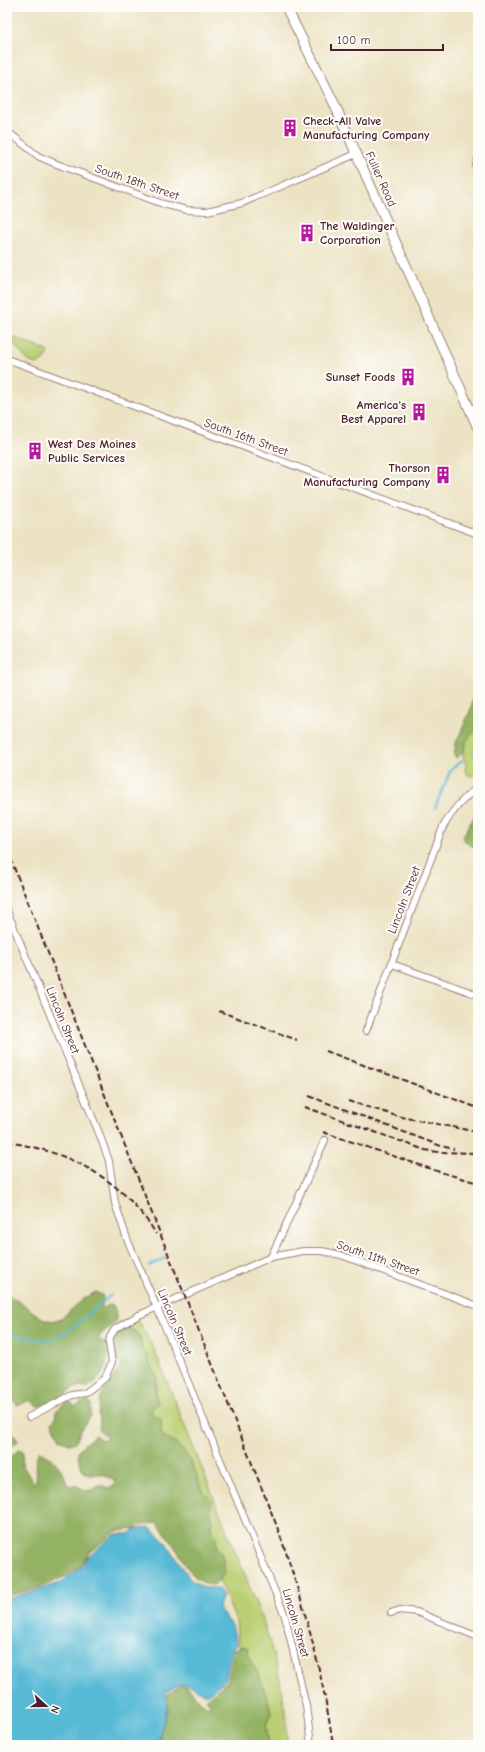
<svg xmlns="http://www.w3.org/2000/svg" width="485" height="1752" viewBox="0 0 485 1752" font-family="'Comic Neue',sans-serif">
	<style>
		.green { fill: #bacf72; stroke: #82774e }
		.forest { fill: #93b264; stroke: #6e6848 }
		.water { fill: #57b9d6; stroke: #506c80 }
		.lines { fill: none; stroke-linecap: round; stroke-linejoin: round }
		.stream { stroke: #57b9d6; stroke-width: 2 }
		.street-casing { stroke: #9b8178; stroke-width: 8 }
		.secondary-casing { stroke: #9b8178; stroke-width: 11 }
		.street { stroke: #fff; stroke-width: 6 }
		.secondary { stroke: #fff; stroke-width: 9 }
		.rail { stroke: #4a1f2b; stroke-width: 2; stroke-dasharray: 6 3; stroke-linecap: butt }
		.labels { text-anchor: middle; dominant-baseline: central; stroke-width: 4; stroke-linejoin: round; paint-order: stroke }
		.poi-label { font-size: 12px; font-weight: bold; fill: #4a1f2b; stroke: #fdfcf7; text-anchor: start }
		.street-label { font-size: 12px; fill: #4a1f2b; stroke: #fdfcf7 }
	</style>
	<rect width="100%" height="100%" fill="#fdfcf7"/>
	<filter id="ink" filterUnits="userSpaceOnUse"><feTurbulence type="fractalNoise" baseFrequency=".025" numOctaves="2"/><feDisplacementMap in="SourceGraphic" scale="8" xChannelSelector="R" yChannelSelector="G"/><feConvolveMatrix kernelMatrix="1 2 1 2 8 2 1 2 1" color-interpolation-filters="sRGB"/></filter>
	<filter id="wash" filterUnits="userSpaceOnUse"><feTurbulence type="fractalNoise" baseFrequency=".012" numOctaves="4" result="noise"/><feDisplacementMap in="SourceGraphic" scale="16" xChannelSelector="R" yChannelSelector="G"/><feGaussianBlur stdDeviation="0.9" result="paint"/><feColorMatrix in="noise" values="0 0 0 0 0 0 0 0 0 0 0 0 0 0 0 0 0 1.4 0 .05"/><feComposite in="paint" operator="in"/></filter>
	<g filter="url(#wash)">
		<rect width="100%" height="100%" fill="#ece3c4"/>
		<!-- green -->
		<g class="green">
			<path d="M7,335L48,351L45,360L37,364C22,363 21,345 7,341Z"/>
			<polygon points="478,720 478,772 474,776 468,775 465,771 466,766 463,756 466,741 476,731"/>
			<path d="M137,1318L154,1349C179,1411 203,1472 228,1534C255,1600 288,1672 287,1745H269L266,1724L272,1714L258,1673L249,1659L248,1649L243,1646L239,1648L236,1621L219,1580L225,1573V1571L222,1555L217,1548L216,1538L211,1529L212,1517L210,1510L212,1505C210,1499 207,1496 203,1491C199,1485 198,1477 195,1471C189,1455 179,1444 163,1437L161,1433L162,1424L152,1414L151,1411L158,1402C154,1393 158,1386 156,1376C155,1372 151,1369 150,1365C147,1359 148,1355 142,1351L141,1340L135,1331L120,1332L118,1330Z"/>
		</g>
		<!-- forest -->
		<g class="forest">
			<polygon points="478,685 478,720 476,731 466,741 463,753 456,758 454,756 456,743 470,711 476,687"/>
			<path d="M478,810V848C471,846 465,844 463,836Z"/>
			<path d="M96,1292L103,1296L102,1306L104,1308L109,1305H113L116,1312V1321C110,1329 100,1331 98,1341H103L108,1346C108,1365 105,1377 88,1387H75L57,1400L40,1406H37L29,1400L22,1404L17,1405L12,1399L11,1391H7V1294C12,1298 18,1300 23,1304C42,1318 50,1330 71,1310C79,1303 86,1296 96,1292Z"/>
			<path d="M130,1329C139,1333 141,1341 142,1351L147,1354L150,1365L157,1377L155,1394L158,1402L151,1411L152,1414L161,1419V1433L163,1437C189,1448 192,1466 202,1489C205,1494 209,1497 212,1502L210,1510L212,1517L211,1529L216,1538L217,1548L222,1555L225,1573L214,1585C196,1584 188,1569 180,1555C173,1544 166,1533 157,1523L140,1525L136,1529L116,1531L89,1552L81,1565L66,1576L41,1587L7,1596V1467L12,1456L19,1449L23,1451L22,1464L33,1483H35C39,1472 33,1462 39,1451C51,1454 66,1472 67,1485L77,1486L86,1491L94,1489L100,1485L109,1488L114,1485L116,1481C111,1480 107,1476 102,1474C97,1473 93,1476 89,1475C82,1474 78,1460 78,1453L81,1447L95,1435L101,1440H106L107,1437L99,1430L100,1419L98,1414L100,1399L106,1387L122,1365C120,1363 117,1362 115,1359C111,1351 112,1341 115,1333Z"/>
			<polygon points="85,1400 91,1403 91,1416 81,1429 76,1442 69,1444 60,1439 52,1423 55,1419 56,1411 67,1401 70,1401 75,1407"/>
			<polygon points="7,1429 16,1436 18,1441 12,1446 7,1445"/>
			<path d="M243,1646L248,1648C249,1661 253,1664 258,1674C264,1687 268,1700 272,1714L266,1724L269,1745H161L159,1738L168,1708V1694L181,1685C194,1688 198,1704 209,1707L210,1703L206,1700L228,1680L234,1650Z"/>
		</g>
		<!-- water -->
		<path class="water" d="M149,1527L164,1540L191,1580L204,1588H218L223,1596L218,1608L232,1625L237,1644L232,1650L226,1679L207,1695C189,1686 183,1678 166,1693L167,1710L159,1738L160,1745H7V1599L60,1583L83,1565L87,1557L115,1534H128L136,1529Z"/>
		<g class="lines">
			<!-- stream -->
			<g class="stream">
				<polyline points="473,754 478,752"/>
				<polyline points="435,808 451,769 462,761"/>
				<polyline points="149,1266 165,1258"/>
				<polyline points="7,1335 50,1341 68,1331 111,1295"/>
			</g>
		</g>
	</g>
	<g filter="url(#ink)">
		<g class="lines">
			<!-- street casing -->
			<g class="street-casing">
				<g id="street">
					<polyline points="7,131 38,156 54,163 163,204 187,210 207,211 242,203 356,154"/>
					<polyline points="476,166 478,159"/>
					<polyline points="7,359 478,534"/>
					<polyline points="7,911 99,1133 109,1161 115,1203 127,1239 161,1317 285,1616 306,1706 311,1745"/>
					<polyline points="392,964 478,995"/>
					<path d="M366,1031L443,827C452,811 463,798 478,787"/>
					<polyline points="271,1257 325,1140"/>
					<polyline points="29,1417 72,1395 85,1393 105,1378 112,1362 109,1343 110,1337 115,1329 137,1316 271,1257 303,1251 322,1251 341,1255 478,1306"/>
					<polyline points="391,1613 400,1610 417,1612 478,1637"/>
				</g>
			</g>
			<!-- secondary casing -->
			<g class="secondary-casing">
				<polyline id="secondary" points="286,7 333,101 478,428"/>
			</g>
			<!-- street -->
			<use href="#street" class="street"/>
			<!-- secondary -->
			<use href="#secondary" class="secondary"/>
			<!-- rail -->
			<g class="rail">
				<path d="M7,850L276,1524C302,1596 322,1669 333,1745"/>
				<polyline points="219,1011 297,1040"/>
				<polyline points="326,1051 478,1108"/>
				<polyline points="309,1096 441,1146 454,1149"/>
				<polyline points="348,1101 397,1116 478,1132"/>
				<polyline points="305,1107 425,1150 438,1152 478,1153"/>
				<polyline points="323,1132 440,1172 478,1183"/>
				<path d="M7,1142C69,1151 123,1179 156,1234"/>
				<polyline points="476,1745 478,1741"/>
			</g>
		</g>
	</g>
	<!-- icons -->
	<defs>
		<g id="building-bare" transform="scale(1.38)"><path d="M-4-6H4V6H1V3H-1V6H-4ZM-2.5-4.3h1.7v1.8h-1.7ZM.8-4.3h1.7v1.8H.8ZM-2.5-1h1.7V.8h-1.7ZM.8-1h1.7V.8H.8Z" fill="#b5179e" stroke="#fdfcf7" stroke-width="2.5" paint-order="stroke"/></g>
	</defs>
	<g fill-rule="evenodd">
		<use href="#building-bare" x="290" y="128"/>
		<use href="#building-bare" x="307" y="233"/>
		<use href="#building-bare" x="408" y="377"/>
		<use href="#building-bare" x="419" y="412"/>
		<use href="#building-bare" x="35" y="451"/>
		<use href="#building-bare" x="443" y="475"/>
	</g>
	<g class="labels">
		<!-- poi labels -->
		<g class="poi-label">
			<text x="303" y="121">Check-All Valve<tspan x="303" dy="14">Manufacturing Company</tspan></text>
			<text x="320" y="226">The Waldinger<tspan x="320" dy="14">Corporation</tspan></text>
			<text x="395" y="377" text-anchor="end">Sunset Foods</text>
			<text x="406" y="405" text-anchor="end">America's<tspan x="406" dy="14">Best Apparel</tspan></text>
			<text x="48" y="444">West Des Moines<tspan x="48" dy="14">Public Services</tspan></text>
			<text x="430" y="468" text-anchor="end">Thorson<tspan x="430" dy="14">Manufacturing Company</tspan></text>
		</g>
		<!-- street labels -->
		<g class="street-label">
			<text transform="translate(381 179) rotate(66)">Fuller Road</text>
			<text transform="translate(137 182) rotate(19)">South 18th Street</text>
			<text transform="translate(246 437) rotate(20)">South 16th Street</text>
			<text transform="translate(404 900) rotate(-69)">Lincoln Street</text>
			<text transform="translate(63 1020) rotate(68)">Lincoln Street</text>
			<text transform="translate(378 1258) rotate(19)">South 11th Street</text>
			<text transform="translate(175 1322) rotate(67)">Lincoln Street</text>
			<text transform="translate(296 1623) rotate(74)">Lincoln Street</text>
		</g>
	</g>
	<!-- margin -->
	<rect width="485" height="1752" fill="none" stroke="#fdfcf7" stroke-width="24"/>
	<!-- north arrow -->
	<g transform="translate(46 1706) rotate(111)" stroke="#fdfcf7" stroke-width="3" paint-order="stroke">
	<path d="M0-3L7 15L0 10L-7 15Z" fill="#4a1f2b"/>
	<text y="-6" font-size="11" font-weight="bold" text-anchor="middle" fill="#4a1f2b">N</text>
	</g>
	<!-- scale -->
	<path d="M331 44v6h112v-6" fill="none" stroke="#4a1f2b" stroke-width="2"/>
	<text x="337" y="44" font-size="12" fill="#4a1f2b" stroke="#fdfcf7" stroke-width="3" paint-order="stroke">100 m</text>
</svg>
